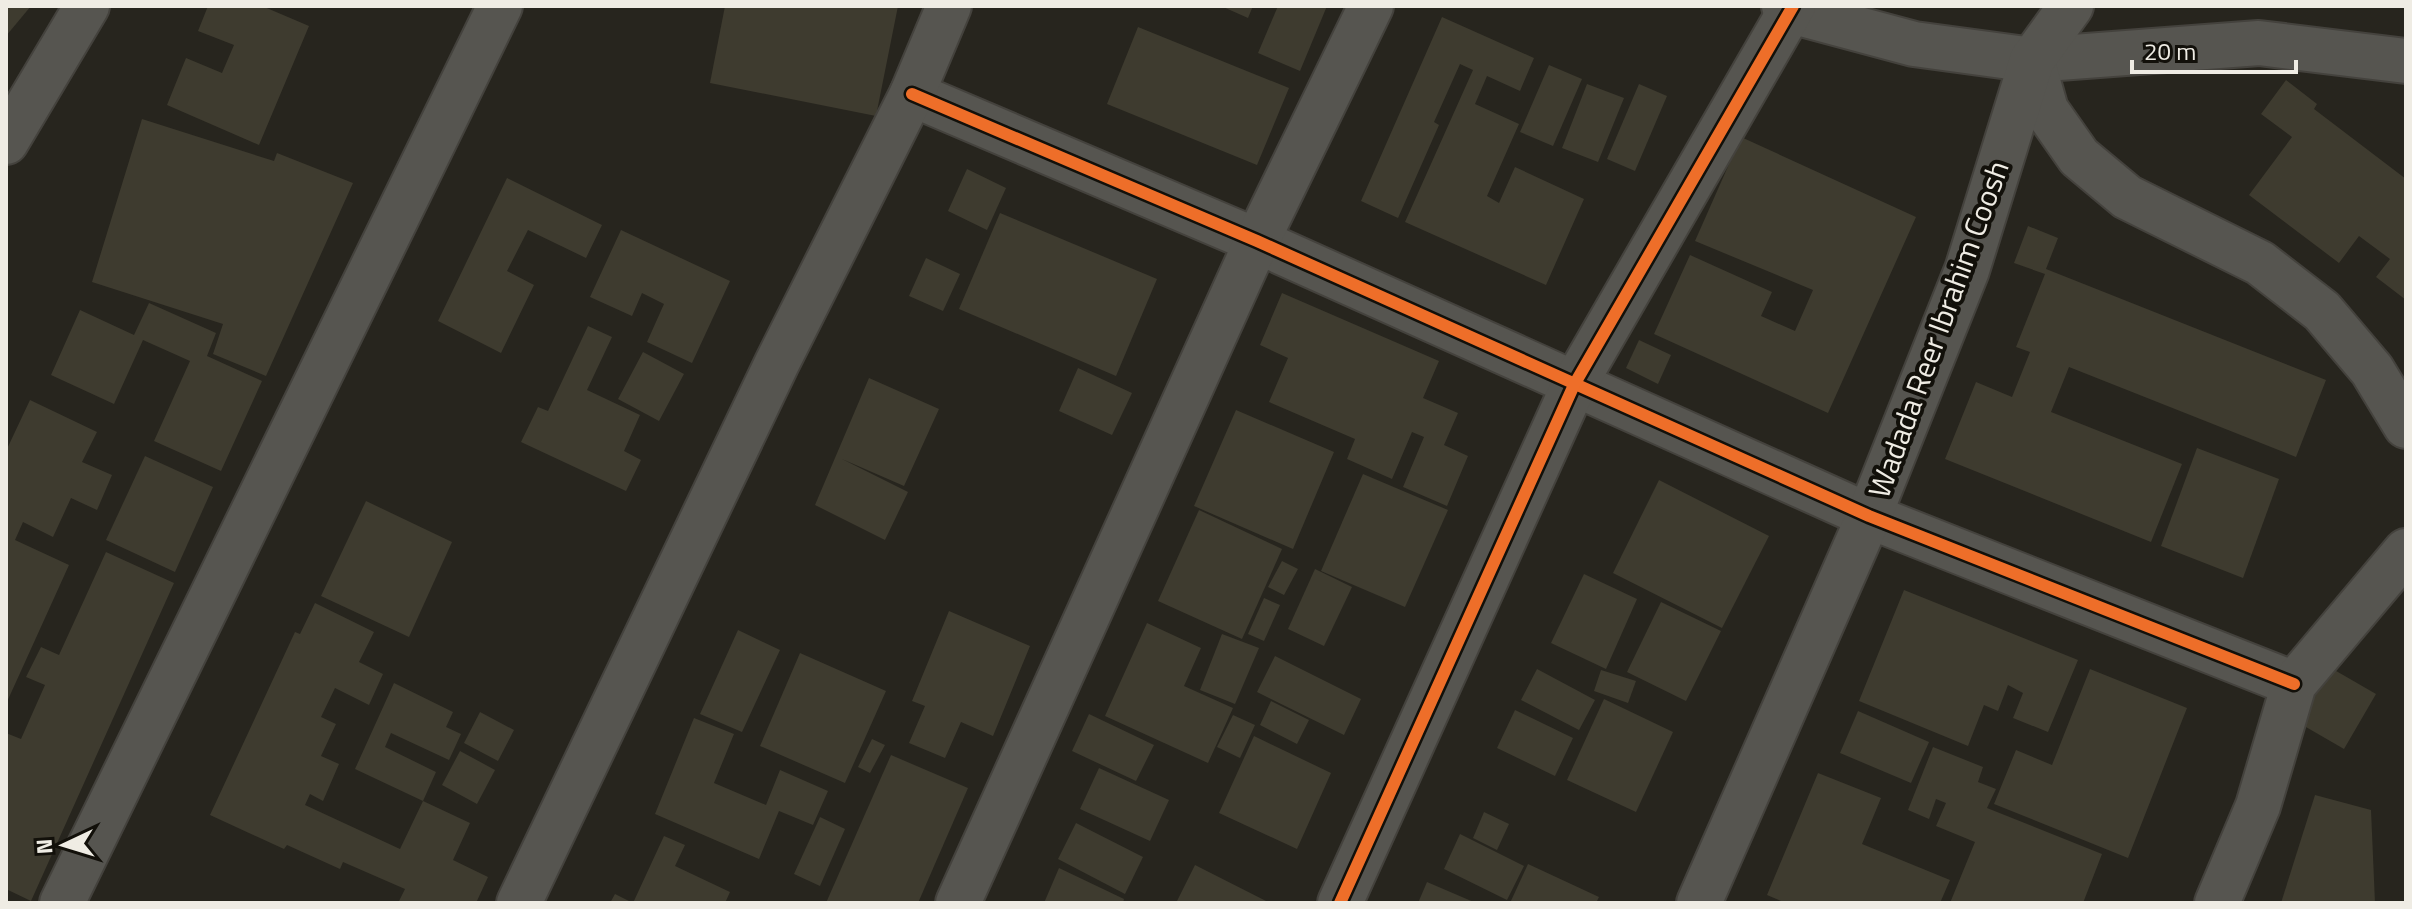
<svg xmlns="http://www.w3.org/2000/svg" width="2412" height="909" viewBox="0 0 2412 909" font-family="'Titillium Web',sans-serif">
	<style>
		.building { fill: #3e3b2f }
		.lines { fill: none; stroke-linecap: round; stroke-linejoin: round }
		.street-casing { stroke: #44423d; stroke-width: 48 }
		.street { stroke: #565550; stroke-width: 44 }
		.cycleway-casing { stroke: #12100a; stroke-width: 17 }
		.cycleway { stroke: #ee6e29; stroke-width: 12 }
		.labels { text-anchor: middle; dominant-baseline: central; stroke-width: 8; stroke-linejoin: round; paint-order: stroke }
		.street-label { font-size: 30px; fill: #efece4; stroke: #12100a }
	</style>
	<rect width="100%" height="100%" fill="#27251e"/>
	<!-- building -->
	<g class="building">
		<polygon points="6,6 31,6 6,36"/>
		<polygon points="208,6 262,6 309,26 259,145 167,105 186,58 222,73 234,45 198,31"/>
		<polygon points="725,6 898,6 876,116 710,83"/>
		<polygon points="1221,6 1253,6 1248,18"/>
		<polygon points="1278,6 1327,6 1300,71 1258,53"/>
		<polygon points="1442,17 1534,58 1520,91 1487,76 1475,104 1519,124 1487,196 1499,203 1515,167 1584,199 1546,285 1405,222 1473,70 1460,64 1434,122 1439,125 1398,218 1361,201"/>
		<polygon points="1138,27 1289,88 1257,165 1107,104"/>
		<polygon points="1549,65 1582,79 1553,146 1520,132"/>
		<polygon points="2286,80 2317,104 2314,109 2406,179 2406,300 2376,277 2390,259 2359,236 2339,263 2249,195 2292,137 2261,114"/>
		<polygon points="1587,84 1624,98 1598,162 1562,148"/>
		<polygon points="1639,84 1667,96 1635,171 1607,159"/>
		<polygon points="142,119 274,161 277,153 353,183 266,376 213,354 223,324 92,282"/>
		<polygon points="1741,137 1916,217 1828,413 1654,334 1690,255 1772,292 1761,316 1795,331 1813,290 1695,241"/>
		<polygon points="967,169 1006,188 987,230 948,211"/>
		<polygon points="507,178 602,225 586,258 528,230 507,271 534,285 501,353 438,321"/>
		<polygon points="1000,213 1157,279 1116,376 959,309"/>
		<polygon points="2028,226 2058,238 2046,269 2326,380 2296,457 2069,367 2051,412 2182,464 2151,542 1945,459 1976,382 2012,397 2030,352 2016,347 2045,274 2014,263"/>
		<polygon points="621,230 730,281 692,363 647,342 664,304 642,293 632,316 590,297"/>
		<polygon points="926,258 960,274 943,311 909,296"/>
		<polygon points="1282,293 1439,361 1423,398 1458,413 1444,445 1468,456 1447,506 1403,487 1424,437 1412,432 1392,479 1347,459 1355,439 1269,402 1288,358 1260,345"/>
		<polygon points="149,303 216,333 207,356 262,381 221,471 154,441 190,361 143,340 114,404 51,375 80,310 134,335"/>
		<polygon points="588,326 612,337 587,390 640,415 624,451 641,460 626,491 521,442 538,407 548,411"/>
		<polygon points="1639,340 1671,355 1658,384 1626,368"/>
		<polygon points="643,352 684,374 659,421 618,399"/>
		<polygon points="1078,368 1132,393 1112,435 1059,411"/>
		<polygon points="869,378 939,409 904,486 842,459 908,492 885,540 815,505"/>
		<polygon points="30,400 97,432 82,462 112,475 97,510 71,498 53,537 23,522 15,540 69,565 6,704 6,451"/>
		<polygon points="1236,410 1334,452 1293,549 1194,506"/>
		<polygon points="2197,448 2279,479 2243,578 2161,546"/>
		<polygon points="145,456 213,487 175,572 106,540"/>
		<polygon points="1363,474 1448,510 1405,607 1321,571"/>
		<polygon points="1659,480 1769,536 1722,628 1613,573"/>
		<polygon points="366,501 452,542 409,637 321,596"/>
		<polygon points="1199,510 1282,549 1242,639 1158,601"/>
		<polygon points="106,552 174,583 31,901 6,889 6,733 21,739 45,685 26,677 41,647 59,655"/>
		<polygon points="1282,561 1298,569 1284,595 1268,587"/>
		<polygon points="1315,569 1352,587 1324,646 1288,629"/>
		<polygon points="1584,574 1637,599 1606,669 1551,643"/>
		<polygon points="1904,590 2078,660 2048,732 2013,718 2023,693 2008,685 1998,711 1984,705 1968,746 1859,701"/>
		<polygon points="1264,598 1280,605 1264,641 1248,634"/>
		<polygon points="1661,602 1721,631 1686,701 1627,672"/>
		<polygon points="315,603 374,632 359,662 383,674 369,705 335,688 321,717 336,724 321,756 339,764 323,801 310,794 305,805 400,849 423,801 470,823 453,860 488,877 476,903 398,903 405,889 343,862 340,869 287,845 284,849 210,815 295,632 300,634"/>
		<polygon points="949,611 1030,646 993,736 961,722 945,758 909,743 925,706 912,701"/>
		<polygon points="1147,623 1201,648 1184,686 1233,708 1208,763 1105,716"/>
		<polygon points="738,630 780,650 742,732 700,714"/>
		<polygon points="1222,634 1259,648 1235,704 1200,690"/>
		<polygon points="800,653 886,691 845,783 760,746"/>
		<polygon points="1275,656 1361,699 1344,735 1257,692"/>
		<polygon points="2331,668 2376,694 2344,749 2299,723"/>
		<polygon points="1537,669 1595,700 1579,730 1521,700"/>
		<polygon points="2090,669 2187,708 2128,858 1994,804 2016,750 2052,765"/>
		<polygon points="1601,670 1636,681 1628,703 1594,691"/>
		<polygon points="394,683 453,712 446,727 461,734 449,760 391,733 385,747 436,772 423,801 355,769"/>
		<polygon points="1604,699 1673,732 1636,812 1567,780"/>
		<polygon points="1271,701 1309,720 1297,744 1260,725"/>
		<polygon points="1515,710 1573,738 1555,776 1497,748"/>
		<polygon points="1858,711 1929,742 1911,783 1840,753"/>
		<polygon points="480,712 514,730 498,761 464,743"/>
		<polygon points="1089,714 1154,745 1136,781 1072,751"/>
		<polygon points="1233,715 1255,725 1240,758 1217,747"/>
		<polygon points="694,718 734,734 714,783 766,805 780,770 828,791 813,825 779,811 759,859 655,814"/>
		<polygon points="1254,736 1331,773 1297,849 1219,813"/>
		<polygon points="872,739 885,745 870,773 858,767"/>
		<polygon points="1933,747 1983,767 1978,782 1996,789 1987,808 2102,854 2083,903 1950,903 1975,842 1936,826 1946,803 1936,799 1929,819 1908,810"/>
		<polygon points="460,751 495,770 477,804 442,785"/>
		<polygon points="891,755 968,788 918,903 826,903"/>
		<polygon points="1099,768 1169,800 1150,841 1080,809"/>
		<polygon points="1818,773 1881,798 1862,844 1950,880 1940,903 1786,903 1767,895"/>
		<polygon points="2315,795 2371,810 2375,903 2281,903"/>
		<polygon points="1484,812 1509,824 1497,850 1473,838"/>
		<polygon points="820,817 845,829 820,886 794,874"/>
		<polygon points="1076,823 1143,857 1125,894 1058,859"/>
		<polygon points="1460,834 1524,866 1507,900 1444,869"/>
		<polygon points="664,836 685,845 675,866 730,892 725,903 610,903 615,894 633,903"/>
		<polygon points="1528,864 1599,897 1596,903 1510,903"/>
		<polygon points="1195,865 1270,903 1176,903"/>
		<polygon points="1059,868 1124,899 1123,903 1044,903"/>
		<polygon points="1427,882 1476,903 1418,903"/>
	</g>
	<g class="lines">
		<!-- street casing -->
		<g class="street-casing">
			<g id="street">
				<polyline points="1784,6 1791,11 1914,44 2032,60 2259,43 2406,61"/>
				<polyline points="2032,60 2046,110 2079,157 2127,197 2260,263 2322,311 2372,370 2406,426"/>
				<polyline points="912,94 1257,241 1869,516 2294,684"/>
				<polyline points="6,142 87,6"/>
				<polyline points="62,903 500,6"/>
				<polyline points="519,903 777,363 912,94 949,6"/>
				<polyline points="958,903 1257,241 1371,6"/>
				<polyline points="1340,903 1574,385 1793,6"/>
				<polyline points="1699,903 1869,516 1967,270 2032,60 2071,6"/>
				<polyline points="2217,903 2258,806 2294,684 2406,551"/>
			</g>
		</g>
		<!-- street -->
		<use href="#street" class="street"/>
		<!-- cycleway casing -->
		<g class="cycleway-casing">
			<g id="cycleway">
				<polyline points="912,94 1257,241 1869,516 2294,684"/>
				<polyline points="1340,903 1574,385 1793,6"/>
			</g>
		</g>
		<!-- cycleway -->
		<use href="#cycleway" class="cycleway"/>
	</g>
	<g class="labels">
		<!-- street labels -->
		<g class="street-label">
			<text transform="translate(1938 329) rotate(-70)">Wadada Reer Ibrahim Coosh</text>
		</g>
	</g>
	<!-- border -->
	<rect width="2412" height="909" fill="none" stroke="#efece4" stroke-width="16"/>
	<!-- north arrow -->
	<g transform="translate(64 845) rotate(266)" stroke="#12100a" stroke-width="6" paint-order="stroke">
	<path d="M0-6L14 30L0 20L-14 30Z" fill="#efece4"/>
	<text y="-12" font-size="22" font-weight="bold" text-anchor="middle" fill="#efece4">N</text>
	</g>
	<!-- scale -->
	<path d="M2132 60v12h164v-12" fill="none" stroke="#efece4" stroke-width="4"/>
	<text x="2144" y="60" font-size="24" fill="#efece4" stroke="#12100a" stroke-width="6" paint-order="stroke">20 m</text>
</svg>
